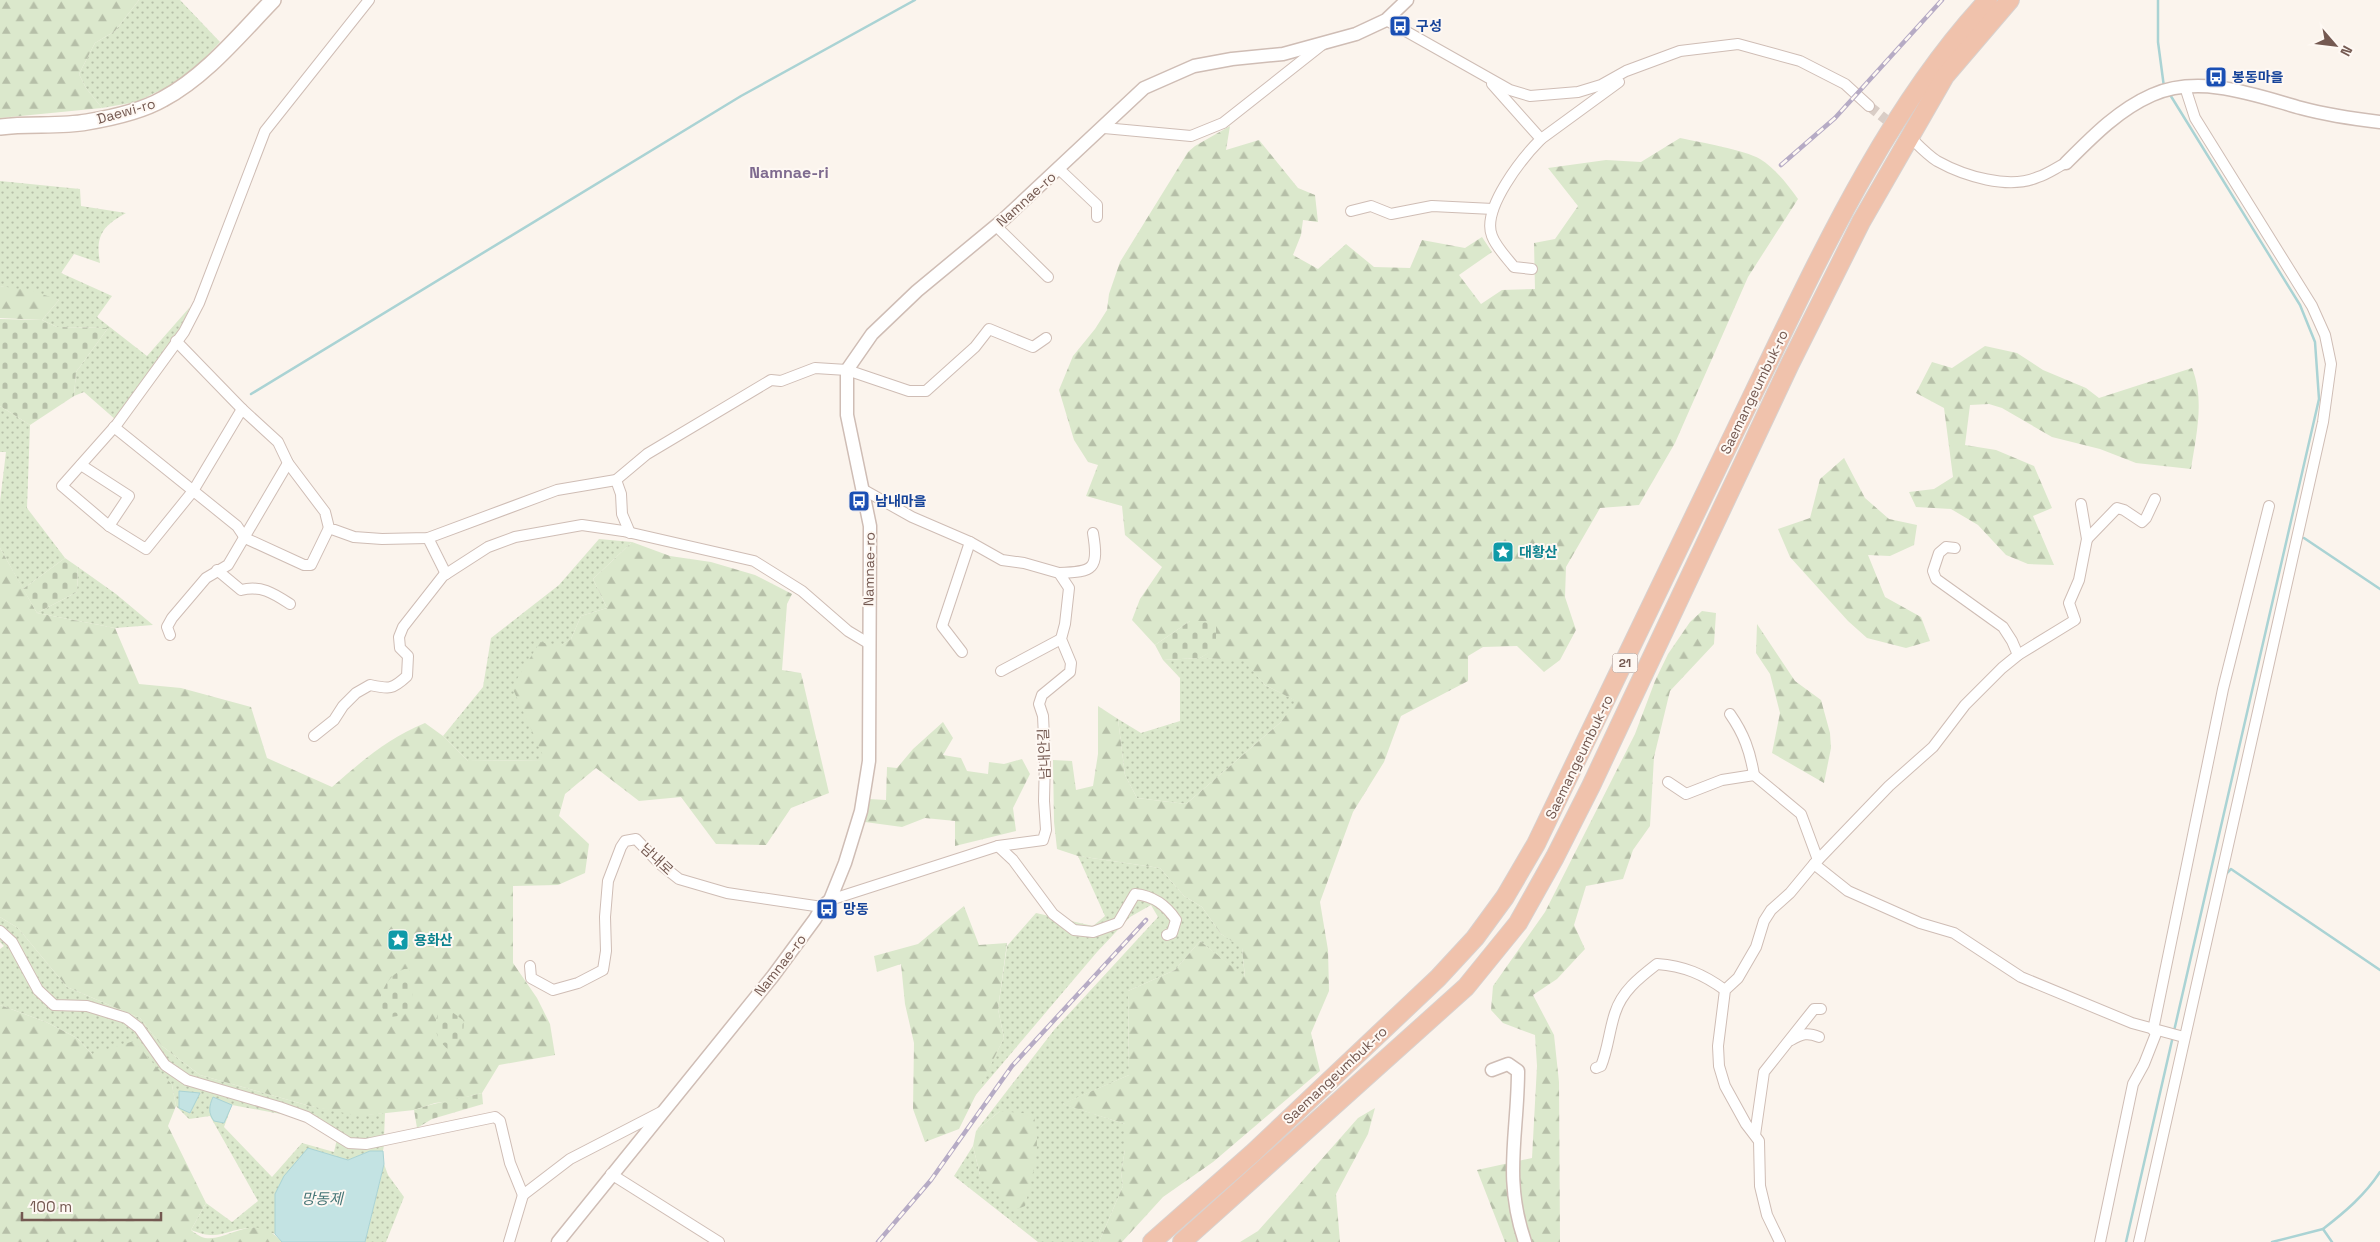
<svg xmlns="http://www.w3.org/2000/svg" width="2380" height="1242" viewBox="0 0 2380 1242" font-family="'Space Grotesk','Noto Sans KR',sans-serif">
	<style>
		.grass { fill: url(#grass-dots) }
		.forest { fill: url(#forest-firs) }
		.cemetery { fill: url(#cemetery-stones) }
		.water { fill: #c3e3e3; stroke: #aad3d4 }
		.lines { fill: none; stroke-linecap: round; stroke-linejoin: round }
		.stream { stroke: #aad3d4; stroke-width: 2.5 }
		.minor-tunnel { stroke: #d9cdc6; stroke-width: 10; stroke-dasharray: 10 5; stroke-linecap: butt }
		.minor-casing { stroke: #cfbdb5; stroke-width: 12 }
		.tertiary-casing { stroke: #cfbdb5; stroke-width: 15 }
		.secondary-casing { stroke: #d1bdb3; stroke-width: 18 }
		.trunk-casing { stroke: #d8d1ce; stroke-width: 20 }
		.minor { stroke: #fff; stroke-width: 10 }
		.tertiary { stroke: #fff; stroke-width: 12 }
		.secondary { stroke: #fff; stroke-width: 15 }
		.trunk { stroke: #f0c2ac; stroke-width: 18 }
		.rail-casing { stroke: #b6abc5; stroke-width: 4.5 }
		.rail { stroke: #fef8f3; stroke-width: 2.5; stroke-dasharray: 8; stroke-linecap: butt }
		.labels { text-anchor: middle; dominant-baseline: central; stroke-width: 4; stroke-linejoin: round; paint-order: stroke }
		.shield { fill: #fef8f3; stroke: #9d8982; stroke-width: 1 }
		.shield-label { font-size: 12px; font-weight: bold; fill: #745951 }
		.transit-label { font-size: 14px; font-weight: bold; fill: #164399; stroke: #fef8f3; text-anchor: start }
		.street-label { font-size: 14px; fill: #745951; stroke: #fef8f3 }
		.culture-label { font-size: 14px; font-weight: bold; fill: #0d838f; stroke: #fef8f3; text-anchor: start }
		.water-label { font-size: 15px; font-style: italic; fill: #467677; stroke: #fef8f3 }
		.quarter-label { font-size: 16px; font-weight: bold; fill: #7e6a8f; stroke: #fef8f3 }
	</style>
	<defs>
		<pattern id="grass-dots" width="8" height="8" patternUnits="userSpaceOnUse" patternTransform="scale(1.25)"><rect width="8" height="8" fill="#dbe8cc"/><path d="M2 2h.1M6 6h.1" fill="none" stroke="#b6bfa8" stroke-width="1.8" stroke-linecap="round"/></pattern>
		<pattern id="forest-firs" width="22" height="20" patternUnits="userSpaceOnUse" patternTransform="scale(1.25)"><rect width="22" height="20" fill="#dbe8cc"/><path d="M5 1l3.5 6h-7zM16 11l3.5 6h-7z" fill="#b6bfa8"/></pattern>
		<pattern id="cemetery-stones" width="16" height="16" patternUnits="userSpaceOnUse" patternTransform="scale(1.25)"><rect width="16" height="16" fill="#dbe8cc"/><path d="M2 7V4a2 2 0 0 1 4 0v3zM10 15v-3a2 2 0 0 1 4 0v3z" fill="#b6bfa8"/></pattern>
	</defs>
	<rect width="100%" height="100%" fill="#fbf4ed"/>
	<!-- grass -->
	<g class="grass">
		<polygon points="139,0 180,0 220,42 186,78 136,102 102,108 86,88 79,74 95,43 115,31"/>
		<path d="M0,181L80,189L81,206L126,213C103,226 95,235 100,263L74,254L61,273L112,296L97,317L147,356L190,307L180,330L116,420L84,392L74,396L76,372L108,328L57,327L42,320L59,300L0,286Z"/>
		<polygon points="0,406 30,425 27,508 65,558 23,589 0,548 0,502 6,452 0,452"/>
		<polygon points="599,539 632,542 593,579 607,608 581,616 571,639 559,647 545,760 468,761 443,736 483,687 491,638 559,585"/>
		<polygon points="78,567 116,594 153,625 115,628 37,613 77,592"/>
		<polygon points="1200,658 1243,659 1265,685 1297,701 1281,722 1186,804 1137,798 1125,775 1118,719 1141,733 1180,721 1180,678 1163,660"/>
		<polygon points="1078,856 1160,868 1184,896 1202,907 1221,934 1242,947 1245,978 1200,941 1175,970 1128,991 1129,1075 1063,1104 1125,1124 1125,1150 1121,1172 1123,1186 1099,1242 1038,1242 954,1176 973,1146 980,1175 1000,1111 976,1131 1054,1030 1158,917 1151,905 1130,917 1097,952 974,1097 1004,1038 998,1009 1007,946 1036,913 1093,926 1105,916"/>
		<path d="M0,917L18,928L67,987L140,1018L162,1046L200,1075L310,1106L363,1115L385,1113L384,1138L351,1139L297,1117L232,1105L224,1127L272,1177L302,1143L334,1152L337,1139L351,1149L384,1145L383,1151H370L348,1160L315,1152L275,1194V1234C268,1232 258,1227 251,1228C225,1229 220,1242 191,1230L206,1203L232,1222L258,1201L210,1116L189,1119L176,1106L172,1085L92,1054L77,1038L46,1022L0,1005V949L4,946L0,942Z"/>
		<polygon points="384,1164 388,1175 404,1197 386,1242 365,1242"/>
	</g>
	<!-- forest -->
	<g class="forest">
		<polygon points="0,0 139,0 115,31 95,43 79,74 86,88 102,108 0,118"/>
		<path d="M1230,126L1226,150L1259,140L1298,188L1315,195L1318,222L1303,220L1301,235L1293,255L1318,269L1346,244L1374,267L1410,268L1422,240L1465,248L1482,237L1492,252L1459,275L1481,304L1502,290L1535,289L1534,243L1555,239L1578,206L1548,168L1606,160L1641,162L1680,138C1699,142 1745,150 1760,159C1775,168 1788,185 1798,199L1748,277L1675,443L1639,505L1600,508L1566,567L1565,597L1576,630L1560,660L1544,672L1517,646L1483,647L1468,656V681L1401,716L1384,762L1353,812L1320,902L1328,950L1329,991L1311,1033L1320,1071L1213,1162L1163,1197L1122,1242H1099L1123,1186L1121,1172L1125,1150V1124L1062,1104L1129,1075L1128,991L1175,970L1200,941L1245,977L1242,948L1221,934L1202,907L1184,896L1160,868L1078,856L1057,849L1054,822L1053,760L1072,761L1076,790L1093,786L1098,754V706L1118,719L1125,775L1137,798L1186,804L1281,722L1296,701L1265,685L1243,660L1200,658L1216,648L1190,621L1155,645L1132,620L1140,599L1162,567L1125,535L1122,506L1086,496L1098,465L1088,462L1074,440L1059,390L1073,356L1095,329L1107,310L1109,294L1120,262L1188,152L1195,146Z"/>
		<polygon points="0,286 33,291 59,300 42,320 0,318"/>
		<path d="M1985,346L2017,353L2043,370L2086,388L2099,398L2192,368C2205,400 2196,436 2191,469L2136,463L2100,449L2052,437L2002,408L1989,404L1970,405L1965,445L1996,450L2034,466L2052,508L2033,516L2054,565L2028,564L2006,555L1978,525L1951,509L1916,507L1909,492L1934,489L1953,477L1944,408L1916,393L1932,362L1952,368Z"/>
		<polygon points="1844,458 1865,498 1889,519 1917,525 1914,545 1890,556 1868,555 1885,597 1921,617 1930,641 1906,648 1867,638 1848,621 1790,557 1778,529 1810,518 1820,479"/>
		<path d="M632,542L670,556L711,562L755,575L792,594L787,604L782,670L801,673L829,793L791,808L766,845L716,844L681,797L639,801L596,768L565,794L559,816L589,844L585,873L558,885L513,886V963L537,998L550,1024L555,1055L499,1065L482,1093L450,1101L435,1103L414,1110L359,1116L310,1106L200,1075L162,1046L140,1018L67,987L18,928L0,917V548L37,613L115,628L139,684L181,688L251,707L267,758L332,787C363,760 387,739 425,723L443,736L468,761L545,760L512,687L540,642L560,646L571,639L581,616L607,608L593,579Z"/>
		<polygon points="1702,611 1716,613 1714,644 1670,691 1654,757 1650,826 1633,850 1623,879 1586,886 1574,925 1585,949 1557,979 1533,995 1554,1035 1559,1082 1560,1242 1505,1242 1477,1170 1532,1158 1537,1066 1535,1035 1503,1023 1491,1010 1493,986 1545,912 1635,734 1655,681 1668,654 1690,622"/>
		<polygon points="1757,624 1795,681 1821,700 1830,733 1831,748 1824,783 1772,753 1780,713 1770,674 1756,653"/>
		<polygon points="943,722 953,738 943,755 961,758 967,771 988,774 989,762 1004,764 1022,759 1030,774 1013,808 1016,831 955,846 955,821 925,818 902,827 865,822 869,799 886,800 887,767 897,768 913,749"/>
		<polygon points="964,906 979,945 1007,943 998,1009 1004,1038 959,1129 925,1142 913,1109 914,1043 905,1004 901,964 877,972 874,956 918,944"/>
		<path d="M0,1005L46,1022L77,1038L92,1054L134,1041L172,1085L176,1106L168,1126L206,1203L191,1230C195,1233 200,1237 205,1238C230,1242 253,1210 282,1242H0Z"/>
		<polygon points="1375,1108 1368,1134 1336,1194 1340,1242 1240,1242 1258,1231 1358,1118"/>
		<path d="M1000,1111L1033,1114C1043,1144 1032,1176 1025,1206L1015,1210L980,1175L973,1146L976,1131Z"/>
	</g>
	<!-- cemetery -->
	<g class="cemetery">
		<polygon points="0,319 42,320 57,327 108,328 76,372 74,396 30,425 0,406"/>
		<polygon points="65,558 78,567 77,592 37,613 23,589"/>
		<polygon points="1190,621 1216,621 1216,649 1200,658 1163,660 1155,645"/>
		<path d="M409,968C414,987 415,999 404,1015L391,1017L380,1006C379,990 392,970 409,968Z"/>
		<path d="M441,1009L452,1012L463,1020C466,1034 458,1041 449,1050C435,1040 431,1023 441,1009Z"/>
		<path d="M482,1093L483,1104L432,1119L417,1128L414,1110C436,1102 459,1099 482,1093Z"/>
	</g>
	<!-- water -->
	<g class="water">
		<polygon points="179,1091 200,1093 190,1113 179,1108"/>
		<path d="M213,1097L232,1105L224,1123L214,1121C208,1113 209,1106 213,1097Z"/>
		<polygon points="308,1148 348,1160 370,1151 383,1151 384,1164 365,1242 282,1242 275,1234 275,1194 284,1176"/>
	</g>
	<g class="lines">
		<!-- stream -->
		<g class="stream">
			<polyline points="2158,0 2158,42 2164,87"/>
			<polyline points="2169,93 2300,305 2315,342 2319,399 2174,1031"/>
			<polyline points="251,394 741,96 915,0"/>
			<polyline points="2304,538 2380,589"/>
			<polyline points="2225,875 2231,869 2380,970"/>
			<path d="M2323,1229C2345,1212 2365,1195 2380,1172"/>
			<polyline points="2126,1242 2173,1036"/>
			<polyline points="2272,1242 2323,1229 2332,1242"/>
		</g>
		<!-- minor-tunnel -->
		<polyline class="minor-tunnel" points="1869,106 1913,141"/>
		<!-- minor casing -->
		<g class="minor-casing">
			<g id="minor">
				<polyline points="369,0 265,131 199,303 184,332 117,424 62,486 109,526 146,549 193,491 242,409 278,442 288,463 325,512 329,528 354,537 382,539 428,538 557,490 616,480 647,454 771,380 781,381 815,368 847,370 909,391 926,391 975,347 989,329 1033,347 1046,338"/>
				<polyline points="1386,20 1510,90 1530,96 1578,92 1601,85 1626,71 1680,51 1738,44 1800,61 1845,84 1869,106"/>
				<polyline points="1492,84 1541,139 1619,82"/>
				<polyline points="1104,128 1191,136 1223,123 1323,44"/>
				<path d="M1914,141C1921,148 1929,156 1937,161C1964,176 2009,190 2038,177C2048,174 2057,167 2066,163"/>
				<polyline points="1059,169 1097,205 1097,217"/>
				<polyline points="1351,211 1371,206 1391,214 1432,206 1493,209"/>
				<polyline points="996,226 1048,277"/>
				<path d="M1532,269L1514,267C1507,258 1496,247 1492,236C1481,209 1523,157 1541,139"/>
				<polyline points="176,341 242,409"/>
				<polyline points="114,427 237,526 245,538 304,565 311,565 329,528"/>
				<polyline points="81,465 129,496 109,526"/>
				<polyline points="616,480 621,494 622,514 630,533"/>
				<polyline points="428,538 446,574"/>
				<polyline points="2087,539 2117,508 2124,510 2142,522 2146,518 2155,499"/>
				<polyline points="1955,548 1946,547 1939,553 1933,571 1936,579 2003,627 2012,641 2018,655"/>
				<path d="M217,570L241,590C261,585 273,593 290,604"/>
				<path d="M1059,573C1094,572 1099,569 1093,533"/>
				<polyline points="170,635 167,627 172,618 206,578 228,565 288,463"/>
				<polyline points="962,652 942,626 970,542"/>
				<polyline points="1001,671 1061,639"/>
				<path d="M1730,714C1744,734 1750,751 1754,775"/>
				<path d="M314,736L334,720L343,706L356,693L370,685C389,689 392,690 407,676L408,656L400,648L399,637L403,627L443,576L488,547L515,537L582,525L623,531L754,561L802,591L848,631L868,643"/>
				<polyline points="1668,782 1686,794 1722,780 1754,775 1801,814 1818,860"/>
				<path d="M998,846L1013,860L1053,914L1074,930L1093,932L1118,923L1135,894C1154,896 1166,905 1176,920L1172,933L1167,935"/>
				<polyline points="1814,864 1848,891 1920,923 1954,933 2021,977 2132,1023 2180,1036"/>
				<polyline points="830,900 998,846 1043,840 1046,830 1044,801 1045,758 1043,716 1039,704 1042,695 1070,672 1071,663 1061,639 1065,624 1069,588 1059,573 1024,563 1002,560 970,542 912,517 864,490"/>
				<polyline points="0,931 12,942 38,990 54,1005 87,1006 126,1018 139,1028 165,1065 187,1080 279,1107 307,1117 349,1143 366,1144 495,1117 500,1121 510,1163 523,1195 570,1159 661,1112"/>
				<polyline points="530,966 531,978 553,990 578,983 603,970 606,951 605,917 608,881 621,847 625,841 636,839 660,864 679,879 727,893 822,907"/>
				<polyline points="2153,1030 2223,689 2269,506"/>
				<path d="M1791,1040C1802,1034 1807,1032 1819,1037"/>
				<path d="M1596,1068L1601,1066C1608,1049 1609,1031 1615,1013C1622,991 1639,978 1657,964C1684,966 1703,974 1725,990"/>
				<polyline points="1755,1135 1764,1072 1814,1009 1821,1009"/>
				<polyline points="611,1174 719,1242"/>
				<polyline points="509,1242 523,1195"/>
				<polyline points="1780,1242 1767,1215 1760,1186 1759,1141 1746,1124 1725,1086 1719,1066 1718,1046 1725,990 1738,978 1756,947 1764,921 1771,910 1790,893 1814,864 1889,786 1933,747 1965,705 2002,668 2018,655 2075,620 2069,603 2079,580 2087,539 2081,504"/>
				<polyline points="2100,1242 2133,1084 2144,1064 2157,1031"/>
				<polyline points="2139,1242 2323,422 2331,364 2325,335 2312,306 2195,118 2185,87"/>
			</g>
		</g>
		<!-- tertiary casing -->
		<g class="tertiary-casing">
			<g id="tertiary">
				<path d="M2066,163C2092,137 2118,110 2152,95C2200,74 2255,95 2301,108C2327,115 2354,119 2380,122"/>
				<path d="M1492,1070L1508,1064L1518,1071C1518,1134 1503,1178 1525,1242"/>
				<polyline points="558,1242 773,976 815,919 822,907 830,900 845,863 861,811 869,761 870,526 847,415 847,370 872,334 917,291 1004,219 1144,88 1194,66 1232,59 1283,54 1356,34 1386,20 1407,0"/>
			</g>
		</g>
		<!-- secondary casing -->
		<g class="secondary-casing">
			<path id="secondary" d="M0,127C29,123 59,127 87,122C111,118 142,111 163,99C206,76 239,35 273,0"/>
		</g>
		<!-- trunk casing -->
		<g class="trunk-casing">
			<g id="trunk">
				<path d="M1152,1242L1254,1152L1438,978L1475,938L1505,897L1536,844C1609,694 1681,543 1754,392C1818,260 1887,108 1988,0"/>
				<polyline points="1182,1242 1466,987 1518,923 1555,857 1591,786 1790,364 1861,222 1945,76 2010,0"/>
			</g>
		</g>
		<!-- minor -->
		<use href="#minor" class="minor"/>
		<!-- tertiary -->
		<use href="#tertiary" class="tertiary"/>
		<!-- secondary -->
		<use href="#secondary" class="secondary"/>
		<!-- trunk -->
		<use href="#trunk" class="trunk"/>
		<!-- rail casing -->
		<g class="rail-casing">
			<g id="rail">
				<polyline points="1781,165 1835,118 1942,0"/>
				<polyline points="878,1242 931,1180 1012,1066 1146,920"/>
			</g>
		</g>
		<!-- rail -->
		<use href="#rail" class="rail"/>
	</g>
	<!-- icons -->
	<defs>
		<g id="bus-square" transform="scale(1.125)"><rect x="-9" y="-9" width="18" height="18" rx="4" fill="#1a4fb4" stroke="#fef8f3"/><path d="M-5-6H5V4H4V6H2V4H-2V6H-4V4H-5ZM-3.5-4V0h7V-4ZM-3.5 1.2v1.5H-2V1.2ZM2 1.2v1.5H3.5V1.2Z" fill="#fff"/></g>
		<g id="sight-square" transform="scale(1.125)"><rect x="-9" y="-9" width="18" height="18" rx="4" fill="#0f9aa8" stroke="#fef8f3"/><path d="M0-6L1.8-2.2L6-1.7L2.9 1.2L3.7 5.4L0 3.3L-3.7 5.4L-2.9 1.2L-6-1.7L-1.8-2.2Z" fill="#fff"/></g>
	</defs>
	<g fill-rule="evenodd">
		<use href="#bus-square" x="1400" y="26"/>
		<use href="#bus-square" x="2216" y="77"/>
		<use href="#bus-square" x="859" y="501"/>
		<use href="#sight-square" x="1503" y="552"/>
		<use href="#bus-square" x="827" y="909"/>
		<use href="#sight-square" x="398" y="940"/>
	</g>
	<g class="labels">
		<!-- shield labels -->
		<rect class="shield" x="1612.5" y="653.5" width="25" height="19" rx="4"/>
		<g class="shield-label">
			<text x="1625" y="663">21</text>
		</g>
		<!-- transit labels -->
		<g class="transit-label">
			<text x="1416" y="26">구성</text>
			<text x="2232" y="77">봉동마을</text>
			<text x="875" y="501">남내마을</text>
			<text x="843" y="909">망동</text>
		</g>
		<!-- street labels -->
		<g class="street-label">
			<text transform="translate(126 111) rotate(-16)">Daewi-ro</text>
			<text transform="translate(1026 199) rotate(-42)">Namnae-ro</text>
			<text transform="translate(1754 392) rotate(-64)">Saemangeumbuk-ro</text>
			<text transform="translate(869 569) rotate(-89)">Namnae-ro</text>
			<text transform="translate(1044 754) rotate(-92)">남내안길</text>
			<text transform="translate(1579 757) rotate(-64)">Saemangeumbuk-ro</text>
			<text transform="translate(657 859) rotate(43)">남내로</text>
			<text transform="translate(780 965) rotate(-52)">Namnae-ro</text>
			<text transform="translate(1335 1075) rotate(-43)">Saemangeumbuk-ro</text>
		</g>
		<!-- culture labels -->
		<g class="culture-label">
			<text x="1519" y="552">대황산</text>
			<text x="414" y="940">용화산</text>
		</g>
		<!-- water labels -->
		<g class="water-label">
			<text x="322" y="1198">망동제</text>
		</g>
		<!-- quarter labels -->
		<g class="quarter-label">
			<text x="789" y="172">Namnae-ri</text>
		</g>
	</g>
	<!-- north arrow -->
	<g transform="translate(2335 45) rotate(118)" stroke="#fef8f3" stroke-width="4" paint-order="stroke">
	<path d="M0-4L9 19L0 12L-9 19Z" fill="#745951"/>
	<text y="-8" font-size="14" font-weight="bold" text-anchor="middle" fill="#745951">N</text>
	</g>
	<!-- scale -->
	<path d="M22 1212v8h139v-8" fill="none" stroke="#745951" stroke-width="2.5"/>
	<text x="30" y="1212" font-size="15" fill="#745951" stroke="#fef8f3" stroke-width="4" paint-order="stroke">100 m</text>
</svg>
